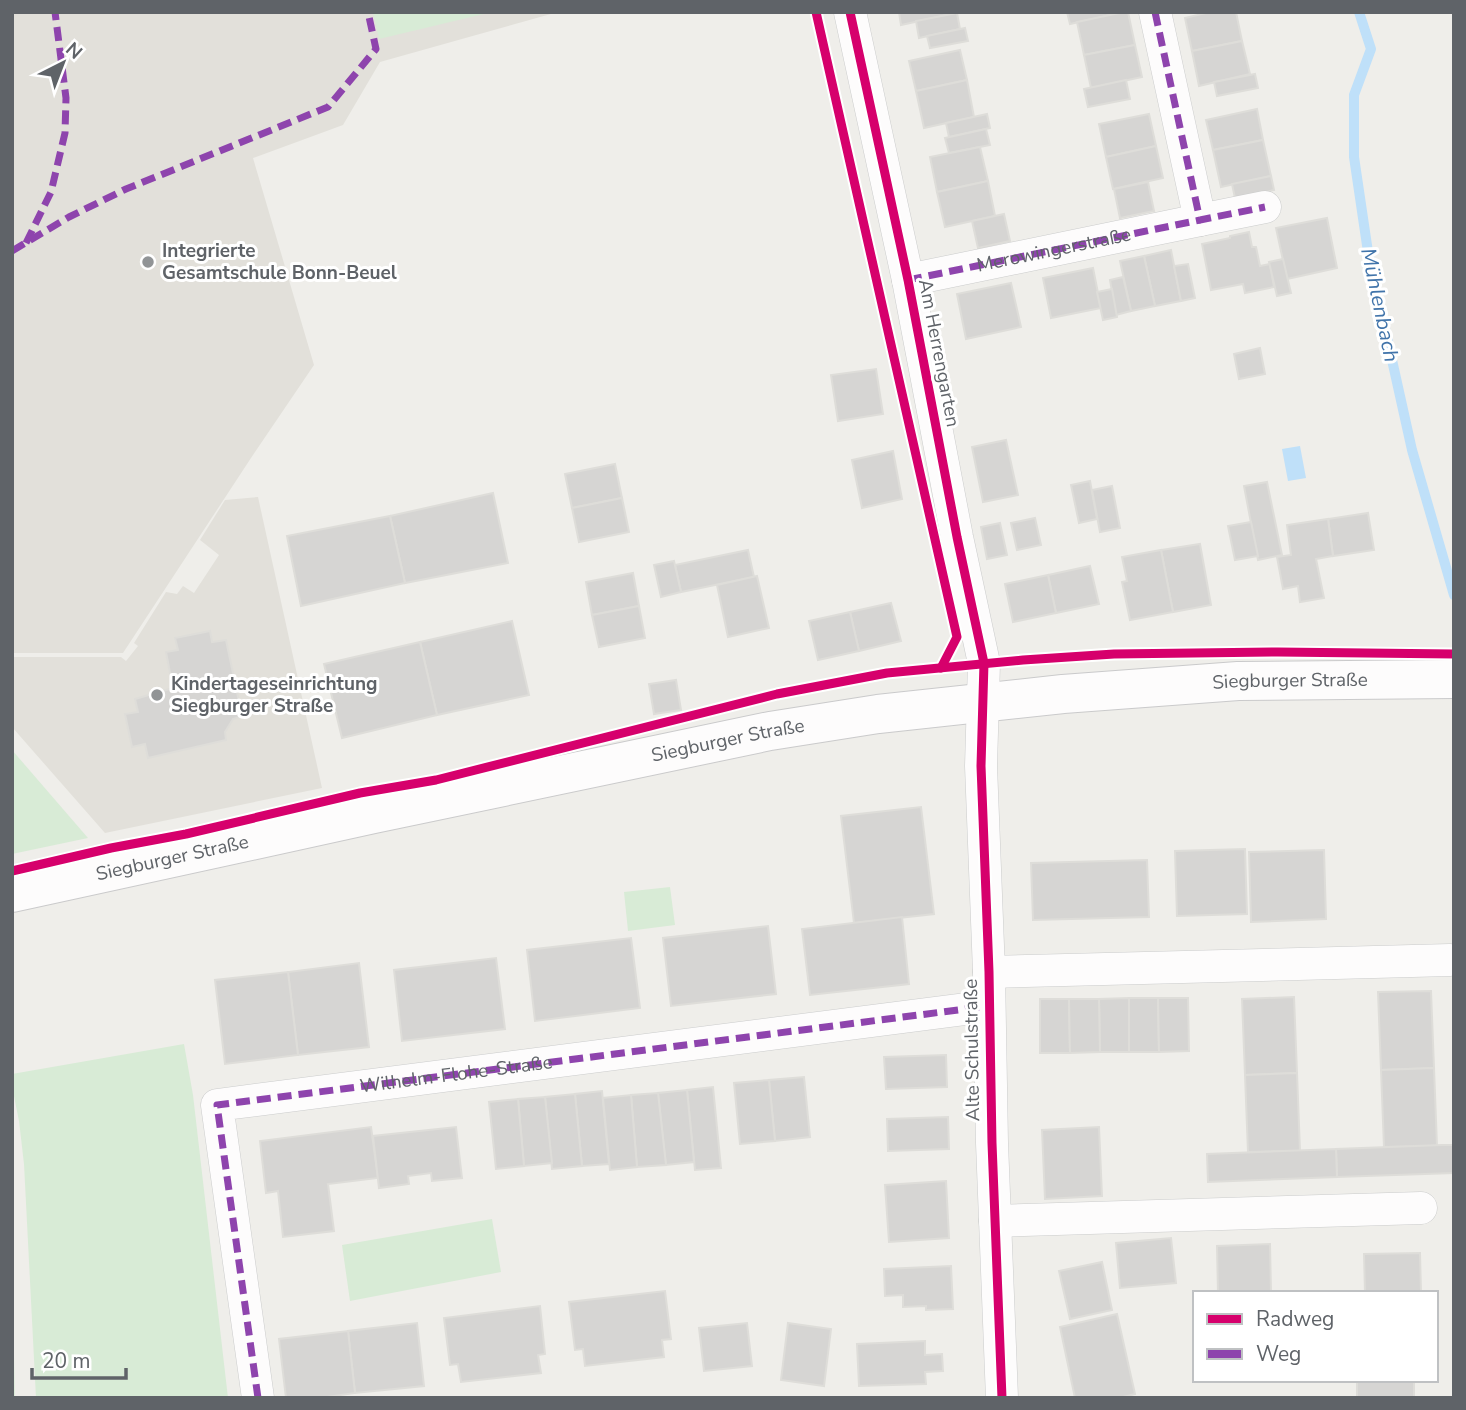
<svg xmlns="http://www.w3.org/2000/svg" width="1466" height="1410" viewBox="0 0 1466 1410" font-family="'Nunito Sans',sans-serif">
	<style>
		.education { fill: #e2e0da }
		.green { fill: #d8ebd6 }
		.water { fill: #bfe0f9 }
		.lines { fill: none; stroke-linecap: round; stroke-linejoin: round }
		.stream { stroke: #bfe0f9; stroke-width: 10 }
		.building { fill: #d6d5d3; stroke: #deddd9; stroke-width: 2 }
		.minor-casing { stroke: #cbcccc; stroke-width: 33 }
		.secondary-casing { stroke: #cacacb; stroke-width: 40 }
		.minor { stroke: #fdfcfc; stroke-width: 32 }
		.secondary { stroke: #fdfcfc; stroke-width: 38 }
		.quiet { stroke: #8e44ad; stroke-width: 7; stroke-dasharray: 14 7; stroke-linecap: butt }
		.cycleway-casing { stroke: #fff; stroke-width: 13 }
		.cycleway { stroke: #d6006c; stroke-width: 9 }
		.poi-dot { fill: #919496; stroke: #fff; stroke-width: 2.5 }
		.labels { text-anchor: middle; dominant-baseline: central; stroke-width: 6; stroke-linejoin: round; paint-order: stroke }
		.street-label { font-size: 19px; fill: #5f6368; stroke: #fff }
		.poi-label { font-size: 19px; font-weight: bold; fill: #5f6368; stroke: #fff; text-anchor: start }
		.water-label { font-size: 21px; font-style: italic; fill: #4174aa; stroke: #fff }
	</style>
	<rect width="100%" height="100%" fill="#efeeea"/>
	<!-- education -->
	<g class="education">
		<polygon points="12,12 558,12 380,62 343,125 253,158 314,365 251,458 123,653 12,653"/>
		<polygon points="258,497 322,788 105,833 12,727 12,657 121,657 126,661 138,646 134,643 166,592 177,594 183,586 194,593 219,555 200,540 225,500"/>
	</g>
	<!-- green -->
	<g class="green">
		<polygon points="373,12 492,12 379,39"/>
		<polygon points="12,750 88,838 12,854"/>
		<polygon points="670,887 675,925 628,931 624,892"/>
		<polygon points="184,1044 193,1095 228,1398 36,1398 24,1164 19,1121 12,1086 12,1074"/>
		<polygon points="492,1219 501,1272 350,1301 342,1245"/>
		<polygon points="12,1266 15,1398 12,1398"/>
	</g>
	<!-- water -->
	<polygon class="water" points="1300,446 1306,478 1288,481 1282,449"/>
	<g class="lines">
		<!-- stream -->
		<polyline class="stream" points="1359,12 1371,49 1354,95 1354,157 1368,252 1412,450 1454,595"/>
	</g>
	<!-- building -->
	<g class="building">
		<polygon points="899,12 952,12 952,14 901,25"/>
		<polygon points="1067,12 1111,12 1111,15 1070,24"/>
		<polygon points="1124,12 1128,12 1135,45 1084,55 1077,22"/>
		<polygon points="1210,12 1236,12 1242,41 1192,51 1185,18"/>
		<polygon points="957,13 960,29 919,38 916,21"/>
		<polygon points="965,28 968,41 930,48 927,36"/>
		<polygon points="1242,41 1250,74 1199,86 1192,51"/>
		<polygon points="1135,45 1142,77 1091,88 1084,55"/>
		<polygon points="960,50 967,80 916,91 909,61"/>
		<polygon points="1255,74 1258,88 1217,96 1214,82"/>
		<polygon points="967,80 974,117 924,128 916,91"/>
		<polygon points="1126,80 1130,99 1088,107 1084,89"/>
		<polygon points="1257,109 1263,140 1213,150 1206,120"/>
		<polygon points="987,114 990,128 949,137 946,123"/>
		<polygon points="1149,114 1156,146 1106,157 1099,124"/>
		<polygon points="986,129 990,145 949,153 945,138"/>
		<polygon points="1263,140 1271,176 1221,187 1213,150"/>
		<polygon points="1156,146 1163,178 1113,189 1106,157"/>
		<polygon points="980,147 988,181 937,192 930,157"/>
		<polygon points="1271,176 1274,190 1235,198 1232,184"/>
		<polygon points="988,181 995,216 945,227 937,192"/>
		<polygon points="1148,182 1154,211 1120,218 1114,189"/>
		<polygon points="1004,214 1010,241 978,248 972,221"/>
		<polygon points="1327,218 1337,268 1287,279 1276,228"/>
		<polygon points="1249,232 1252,247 1256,247 1260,266 1270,264 1274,287 1245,293 1243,284 1211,290 1202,244 1230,238 1230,236"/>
		<polygon points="1171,250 1181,301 1155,306 1144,256"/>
		<polygon points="1144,256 1155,306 1131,311 1120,261"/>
		<polygon points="1283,259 1291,293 1277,296 1269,262"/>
		<polygon points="1188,264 1195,298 1181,301 1174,266"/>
		<polygon points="1093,268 1101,308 1051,318 1043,278"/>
		<polygon points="1123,277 1131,311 1116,315 1110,280"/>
		<polygon points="1011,283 1021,327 966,339 957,294"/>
		<polygon points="1112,289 1117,317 1103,320 1097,292"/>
		<polygon points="1260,348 1265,374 1239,379 1234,354"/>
		<polygon points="876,369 883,414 838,421 831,375"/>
		<polygon points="1006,440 1018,495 983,502 972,447"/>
		<polygon points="893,451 902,499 862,508 852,460"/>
		<polygon points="615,464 622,498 572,508 565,474"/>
		<polygon points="1090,481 1097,519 1079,523 1071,485"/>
		<polygon points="1267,482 1282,555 1258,560 1244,486"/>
		<polygon points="1112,486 1120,528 1100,532 1092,490"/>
		<polygon points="493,493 508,563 405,583 390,516"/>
		<polygon points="622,498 629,532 579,542 572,508"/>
		<polygon points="1368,513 1374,550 1333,556 1328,519"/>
		<polygon points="390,516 405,583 301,606 287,536"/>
		<polygon points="1035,518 1041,545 1017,550 1011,523"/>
		<polygon points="1328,519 1333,556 1316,559 1324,598 1300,602 1298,586 1283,589 1277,557 1291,555 1287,525"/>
		<polygon points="1251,522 1258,556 1235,560 1228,526"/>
		<polygon points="1000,523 1007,555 987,559 981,527"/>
		<polygon points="1200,544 1211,605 1173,612 1161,550"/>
		<polygon points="748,550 754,577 681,592 675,565"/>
		<polygon points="1161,550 1173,612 1130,620 1122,582 1127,581 1122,557"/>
		<polygon points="674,561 681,592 661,597 654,565"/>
		<polygon points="1090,566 1099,604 1056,613 1048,575"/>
		<polygon points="633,573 639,606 592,615 586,582"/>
		<polygon points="1048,575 1056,613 1013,622 1005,584"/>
		<polygon points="757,576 769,628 728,637 717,585"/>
		<polygon points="891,603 901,641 859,651 850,612"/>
		<polygon points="639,606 645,638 599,647 592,615"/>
		<polygon points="850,612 859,651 818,660 809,621"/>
		<polygon points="512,621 529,695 437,715 420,642"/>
		<polygon points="210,631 212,642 226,640 242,716 233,719 225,732 226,740 148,758 145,744 132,747 125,714 138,712 135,699 173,688 166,652 178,650 175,638"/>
		<polygon points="420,642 437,715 342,738 324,664"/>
		<polygon points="676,680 681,710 654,714 649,684"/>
		<polygon points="921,807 934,914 854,923 841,816"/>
		<polygon points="1245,849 1247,914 1177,916 1175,851"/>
		<polygon points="1324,850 1326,919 1251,922 1249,852"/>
		<polygon points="1147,860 1149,917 1033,920 1031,863"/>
		<polygon points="902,917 909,984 810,995 802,929"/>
		<polygon points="768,926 776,994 671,1006 663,938"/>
		<polygon points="631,938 640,1008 535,1021 527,950"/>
		<polygon points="496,958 505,1029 402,1041 394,970"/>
		<polygon points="359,963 369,1047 298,1055 288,972"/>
		<polygon points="288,972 298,1055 225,1064 215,980"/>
		<polygon points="1431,991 1434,1068 1381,1070 1378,992"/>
		<polygon points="1294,997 1297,1073 1245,1075 1242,999"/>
		<polygon points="1129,998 1129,1052 1100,1052 1099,999"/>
		<polygon points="1129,998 1158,998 1159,1052 1129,1052"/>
		<polygon points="1158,998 1188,998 1189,1051 1159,1052"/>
		<polygon points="1040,999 1069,999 1070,1053 1040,1053"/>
		<polygon points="1069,999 1099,999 1100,1052 1070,1053"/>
		<polygon points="946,1055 947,1087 886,1089 884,1057"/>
		<polygon points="1434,1068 1437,1146 1384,1147 1381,1070"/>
		<polygon points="1297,1073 1300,1151 1248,1152 1245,1075"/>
		<polygon points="804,1077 810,1137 775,1141 769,1080"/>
		<polygon points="769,1080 775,1141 740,1144 734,1083"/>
		<polygon points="713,1087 721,1168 695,1170 687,1090"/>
		<polygon points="687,1090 694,1162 666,1165 658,1093"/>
		<polygon points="602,1091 609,1164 582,1166 575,1094"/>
		<polygon points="658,1093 666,1165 637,1167 631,1095"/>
		<polygon points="575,1094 582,1166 552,1169 545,1097"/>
		<polygon points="631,1095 637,1167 610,1170 603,1098"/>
		<polygon points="545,1097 552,1163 524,1166 518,1099"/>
		<polygon points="518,1099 524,1166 496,1169 489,1102"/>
		<polygon points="948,1117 949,1149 888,1151 887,1119"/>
		<polygon points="371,1127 378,1178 328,1184 334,1231 283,1237 278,1191 266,1193 260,1141"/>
		<polygon points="456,1127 462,1178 432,1181 431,1173 408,1176 409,1184 379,1188 373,1136"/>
		<polygon points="1099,1127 1102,1196 1045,1199 1042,1130"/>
		<polygon points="1442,1145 1454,1145 1454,1173 1337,1177 1336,1149"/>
		<polygon points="1336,1149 1337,1177 1208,1182 1207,1154"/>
		<polygon points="946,1181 949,1238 889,1242 885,1185"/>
		<polygon points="1171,1238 1176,1283 1120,1288 1116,1243"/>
		<polygon points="1270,1244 1271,1293 1218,1293 1217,1246"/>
		<polygon points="1420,1253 1421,1293 1365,1293 1364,1254"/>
		<polygon points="1102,1262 1112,1310 1070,1319 1059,1271"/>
		<polygon points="951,1266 953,1309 926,1310 926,1306 903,1307 903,1295 885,1296 884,1269"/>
		<polygon points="665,1291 671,1339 662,1340 664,1357 585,1366 583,1349 575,1350 569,1302"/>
		<polygon points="540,1306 545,1354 538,1355 541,1373 461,1382 458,1364 450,1365 444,1318"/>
		<polygon points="1117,1314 1135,1394 1119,1398 1075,1398 1060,1327"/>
		<polygon points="417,1323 424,1386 355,1393 348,1331"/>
		<polygon points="747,1323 752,1366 704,1371 699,1328"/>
		<polygon points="788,1323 831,1329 824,1386 781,1380"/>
		<polygon points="348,1331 355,1393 320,1398 286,1398 279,1339"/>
		<polygon points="925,1341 925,1355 942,1354 943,1371 925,1372 926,1384 859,1386 857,1344"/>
		<rect x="1357" y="1380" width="57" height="18"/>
	</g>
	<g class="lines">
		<!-- minor casing -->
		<g class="minor-casing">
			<g id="minor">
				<polyline points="850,12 908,280 957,537 984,663 981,766 989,972 992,1143 1002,1398"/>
				<polyline points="1155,12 1200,220 1265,207"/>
				<path id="s1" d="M908,280L1200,220"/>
				<polyline points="989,972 1450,960"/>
				<polyline points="995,1221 1421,1208"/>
				<path id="s2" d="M258,1398L217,1105L989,1006"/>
			</g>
		</g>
		<!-- secondary casing -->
		<g class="secondary-casing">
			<g id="secondary">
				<path id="s3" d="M12,893L374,814L770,731L878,714L1063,694L1238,681L1454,679"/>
			</g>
		</g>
		<!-- minor -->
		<use href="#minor" class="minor"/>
		<!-- secondary -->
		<use href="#secondary" class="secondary"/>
		<!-- quiet -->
		<g class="quiet">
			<polyline points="1155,12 1200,220 1265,207"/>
			<polyline points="26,243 51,192 65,133 66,98 55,12"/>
			<polyline points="12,251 69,217 126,189 328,107 376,49 368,12"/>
			<polyline points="908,280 1200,220"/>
			<polyline points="258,1398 217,1105 989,1006"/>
		</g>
		<!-- cycleway casing -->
		<g class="cycleway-casing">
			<g id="cycleway">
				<polyline points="816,12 957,637 941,668"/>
				<polyline points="850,12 908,280 957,537 984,663 981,766 989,972 992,1143 1002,1398"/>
				<polyline points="12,871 111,848 186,834 360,793 436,780 777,694 887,673 1023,660 1114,654 1278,652 1454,654"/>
			</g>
		</g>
		<!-- cycleway -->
		<use href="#cycleway" class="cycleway"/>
	</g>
	<!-- markers -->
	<g class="poi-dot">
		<circle cx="148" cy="262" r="7"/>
		<circle cx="157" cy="695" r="7"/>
	</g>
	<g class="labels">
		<!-- street labels -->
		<g class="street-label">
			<text stroke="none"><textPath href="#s1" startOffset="149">Merowingerstraße</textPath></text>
			<text transform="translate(939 353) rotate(79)">Am Herrengarten</text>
			<text stroke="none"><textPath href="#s3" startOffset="1298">Siegburger Straße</textPath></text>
			<text stroke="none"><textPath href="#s3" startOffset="732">Siegburger Straße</textPath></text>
			<text stroke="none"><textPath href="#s3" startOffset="164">Siegburger Straße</textPath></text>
			<text transform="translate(972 1050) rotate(-91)">Alte Schulstraße</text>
			<text stroke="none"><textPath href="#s2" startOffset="537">Wilhelm-Flohe-Straße</textPath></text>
		</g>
		<!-- poi labels -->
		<g class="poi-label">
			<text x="162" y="251">Integrierte<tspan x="162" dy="22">Gesamtschule Bonn-Beuel</tspan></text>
			<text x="171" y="684">Kindertageseinrichtung<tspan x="171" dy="22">Siegburger Straße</tspan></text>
		</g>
		<!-- water labels -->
		<g class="water-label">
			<text transform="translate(1380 305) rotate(78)">Mühlenbach</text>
		</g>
	</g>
	<!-- border -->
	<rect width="1466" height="1410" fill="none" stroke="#5f6368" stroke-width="28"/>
	<!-- legend -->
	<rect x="1193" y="1291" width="245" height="91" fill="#ffffff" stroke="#bfc1c3" stroke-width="2"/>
	<rect x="1207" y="1314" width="35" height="10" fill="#d6006c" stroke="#bfc1c3" stroke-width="2"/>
	<text x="1256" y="1326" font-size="21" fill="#5f6368">Radweg</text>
	<rect x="1207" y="1349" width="35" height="10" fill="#8e44ad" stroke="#bfc1c3" stroke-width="2"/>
	<text x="1256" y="1361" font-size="21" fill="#5f6368">Weg</text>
	<!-- north arrow -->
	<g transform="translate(63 63) rotate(42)" stroke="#ffffff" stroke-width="5" paint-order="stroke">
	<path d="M0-5L12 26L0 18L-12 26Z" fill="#5f6368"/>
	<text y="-10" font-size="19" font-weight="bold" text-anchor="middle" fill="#5f6368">N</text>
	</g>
	<!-- scale -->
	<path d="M32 1368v10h94v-10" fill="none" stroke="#5f6368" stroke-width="3.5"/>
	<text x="42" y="1368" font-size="21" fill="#5f6368" stroke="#ffffff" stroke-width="5" paint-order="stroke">20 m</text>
</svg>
